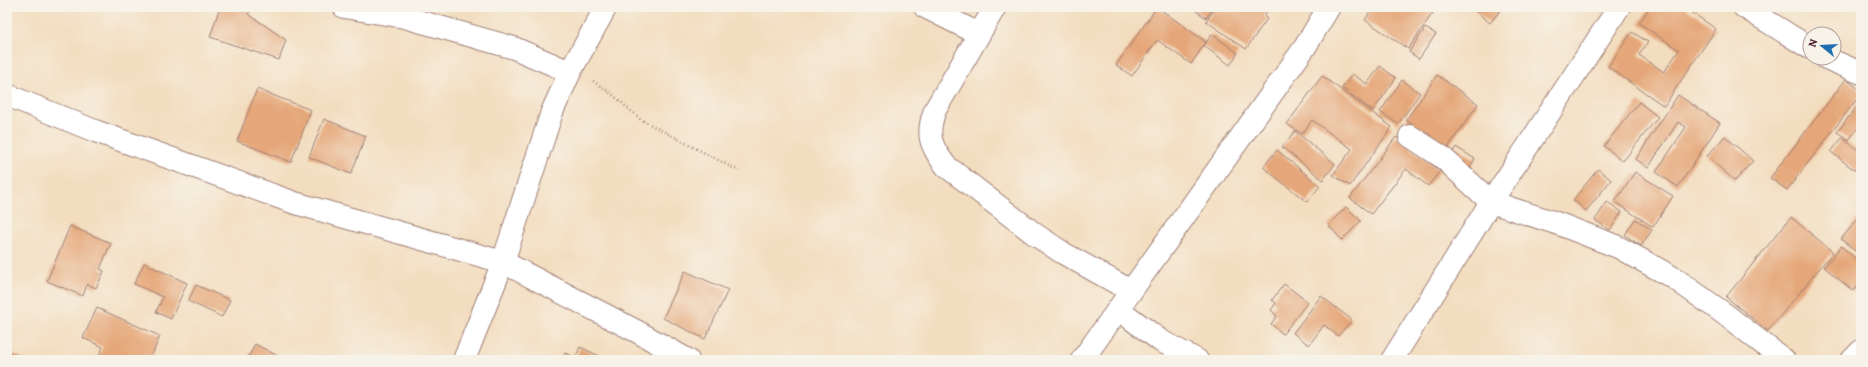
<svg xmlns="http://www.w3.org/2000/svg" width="1868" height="367" viewBox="0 0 1868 367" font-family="Alegreya,serif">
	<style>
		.building { fill: #e5a779 }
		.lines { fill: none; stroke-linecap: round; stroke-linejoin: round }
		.minor-casing { stroke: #9e7e75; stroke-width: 24 }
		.path { stroke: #9e7e75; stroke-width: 2.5; stroke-dasharray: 1 3; stroke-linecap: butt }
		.minor { stroke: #fff; stroke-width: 22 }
	</style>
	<rect width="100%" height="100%" fill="#f7f3e8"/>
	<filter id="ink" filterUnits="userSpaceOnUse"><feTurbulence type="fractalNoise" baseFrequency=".025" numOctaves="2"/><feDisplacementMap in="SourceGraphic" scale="8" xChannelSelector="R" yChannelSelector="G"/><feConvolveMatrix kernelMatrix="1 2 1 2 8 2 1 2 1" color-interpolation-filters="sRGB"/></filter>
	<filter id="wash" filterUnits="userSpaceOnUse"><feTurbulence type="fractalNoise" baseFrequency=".012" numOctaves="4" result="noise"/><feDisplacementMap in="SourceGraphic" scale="16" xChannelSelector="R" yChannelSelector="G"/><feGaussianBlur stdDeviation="0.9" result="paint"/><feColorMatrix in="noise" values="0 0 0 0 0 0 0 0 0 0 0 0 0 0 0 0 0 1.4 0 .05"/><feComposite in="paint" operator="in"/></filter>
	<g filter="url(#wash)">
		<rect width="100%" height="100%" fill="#f3ddbf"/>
		<g id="blocks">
			<!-- building -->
			<g class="building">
				<polygon points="220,7 253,7 248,14 286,40 279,60 210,37"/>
				<polygon points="1157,7 1206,42 1191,64 1157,40 1132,76 1116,65"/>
				<polygon points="1191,7 1214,7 1206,18"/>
				<polygon points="1216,7 1262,7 1267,11 1264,16 1267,19 1246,49 1206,21"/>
				<polygon points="1373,7 1437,7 1408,49 1365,20"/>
				<polygon points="1471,7 1503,7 1490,23"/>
				<polygon points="1650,7 1684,7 1716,29 1664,106 1608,67 1632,32 1648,42 1639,55 1664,72 1679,50 1639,23"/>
				<polygon points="1425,28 1436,34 1419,59 1409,52"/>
				<polygon points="1212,34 1238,53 1230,65 1204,46"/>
				<polygon points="1380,66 1396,78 1373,111 1342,88 1352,74 1367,84"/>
				<polygon points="1437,75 1478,104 1447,149 1406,120"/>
				<polygon points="1322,76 1392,127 1350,186 1333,175 1352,149 1312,120 1302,134 1287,124"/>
				<polygon points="1846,79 1861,91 1861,94 1787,190 1770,178"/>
				<polygon points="1402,80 1420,93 1398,124 1380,112"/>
				<polygon points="257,89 311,110 291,162 237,141"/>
				<polygon points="1678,95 1720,123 1678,187 1656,172 1686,127 1678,122 1648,168 1636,159"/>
				<polygon points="1861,101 1861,124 1849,140 1837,132"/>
				<polygon points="1639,102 1658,117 1623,161 1604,146"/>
				<polygon points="324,119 366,136 351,174 309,157"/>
				<polygon points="1295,131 1335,164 1323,180 1282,147"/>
				<polygon points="1725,136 1753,161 1735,181 1707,156"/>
				<polygon points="1396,137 1440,171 1428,186 1406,169 1371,214 1350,198"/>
				<polygon points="1842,138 1861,152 1861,175 1831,152"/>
				<polygon points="1456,147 1475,159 1467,172 1448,160"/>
				<polygon points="1277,150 1320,186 1307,202 1263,167"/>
				<polygon points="1598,169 1611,180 1586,211 1573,200"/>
				<polygon points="1635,172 1673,196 1653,227 1615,202"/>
				<polygon points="1607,202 1622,212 1610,230 1595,220"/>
				<polygon points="1346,207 1361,221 1342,240 1328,225"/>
				<polygon points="1861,215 1861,256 1841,239"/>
				<polygon points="1791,217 1833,252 1768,331 1726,297"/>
				<polygon points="1635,219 1652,230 1641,246 1625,235"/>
				<polygon points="70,226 111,243 100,269 104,271 96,288 87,284 83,296 47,281"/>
				<polygon points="1841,246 1861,263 1861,282 1853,291 1824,267"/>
				<polygon points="144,263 187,283 171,319 156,312 163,297 134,284"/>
				<polygon points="685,271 728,290 705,339 663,318"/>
				<polygon points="1284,284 1308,302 1283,334 1271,324 1277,316 1271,310 1276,303 1272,300"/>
				<polygon points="196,285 230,300 222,317 188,301"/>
				<polygon points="1321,296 1352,320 1338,336 1324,325 1309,345 1293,333"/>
				<polygon points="97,308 160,336 150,360 97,360 103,347 83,338"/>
				<polygon points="255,344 276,355 274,360 247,360"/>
				<polygon points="580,347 604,358 603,360 561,360 565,353 575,358"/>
				<polygon points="7,351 26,360 7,360"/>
			</g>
		</g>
	</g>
	<g filter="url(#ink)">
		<use href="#blocks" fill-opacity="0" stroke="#9e7e75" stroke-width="1"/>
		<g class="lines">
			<!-- minor casing -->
			<g class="minor-casing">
				<g id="minor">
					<polyline points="344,7 404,17 514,48 570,72"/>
					<polyline points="925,7 979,34"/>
					<path d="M995,7L935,110C926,134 930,146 946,166L1036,235L1063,253L1131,291"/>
					<polyline points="1744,7 1810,48"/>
					<polyline points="1826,58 1861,73"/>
					<polyline points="7,95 95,131 295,203 503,262 638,332 688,360"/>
					<polyline points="1410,136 1442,157 1491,202 1559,224 1618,247 1674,278 1726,315 1784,360"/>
					<polyline points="1118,309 1161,341 1197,360"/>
					<polyline points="464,360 503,262 552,112 570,72 606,7"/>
					<polyline points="1082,360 1305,47 1329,7"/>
					<polyline points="1392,360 1491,202 1619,7"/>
					<polyline points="1852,360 1861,351"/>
				</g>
			</g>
			<!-- path -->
			<polyline class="path" points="593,81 612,94 640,119 739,171"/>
			<!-- minor -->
			<use href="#minor" class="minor"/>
		</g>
	</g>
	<!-- margin -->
	<rect width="1868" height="367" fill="none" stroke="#f7f3e8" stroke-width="24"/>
	<!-- north arrow -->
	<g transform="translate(1822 46) rotate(288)"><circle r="19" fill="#f7f3e8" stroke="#b29e9c"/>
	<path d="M0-3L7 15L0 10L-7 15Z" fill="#1f6fb2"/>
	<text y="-6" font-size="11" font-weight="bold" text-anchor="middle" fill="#4a1f2b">N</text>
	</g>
</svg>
